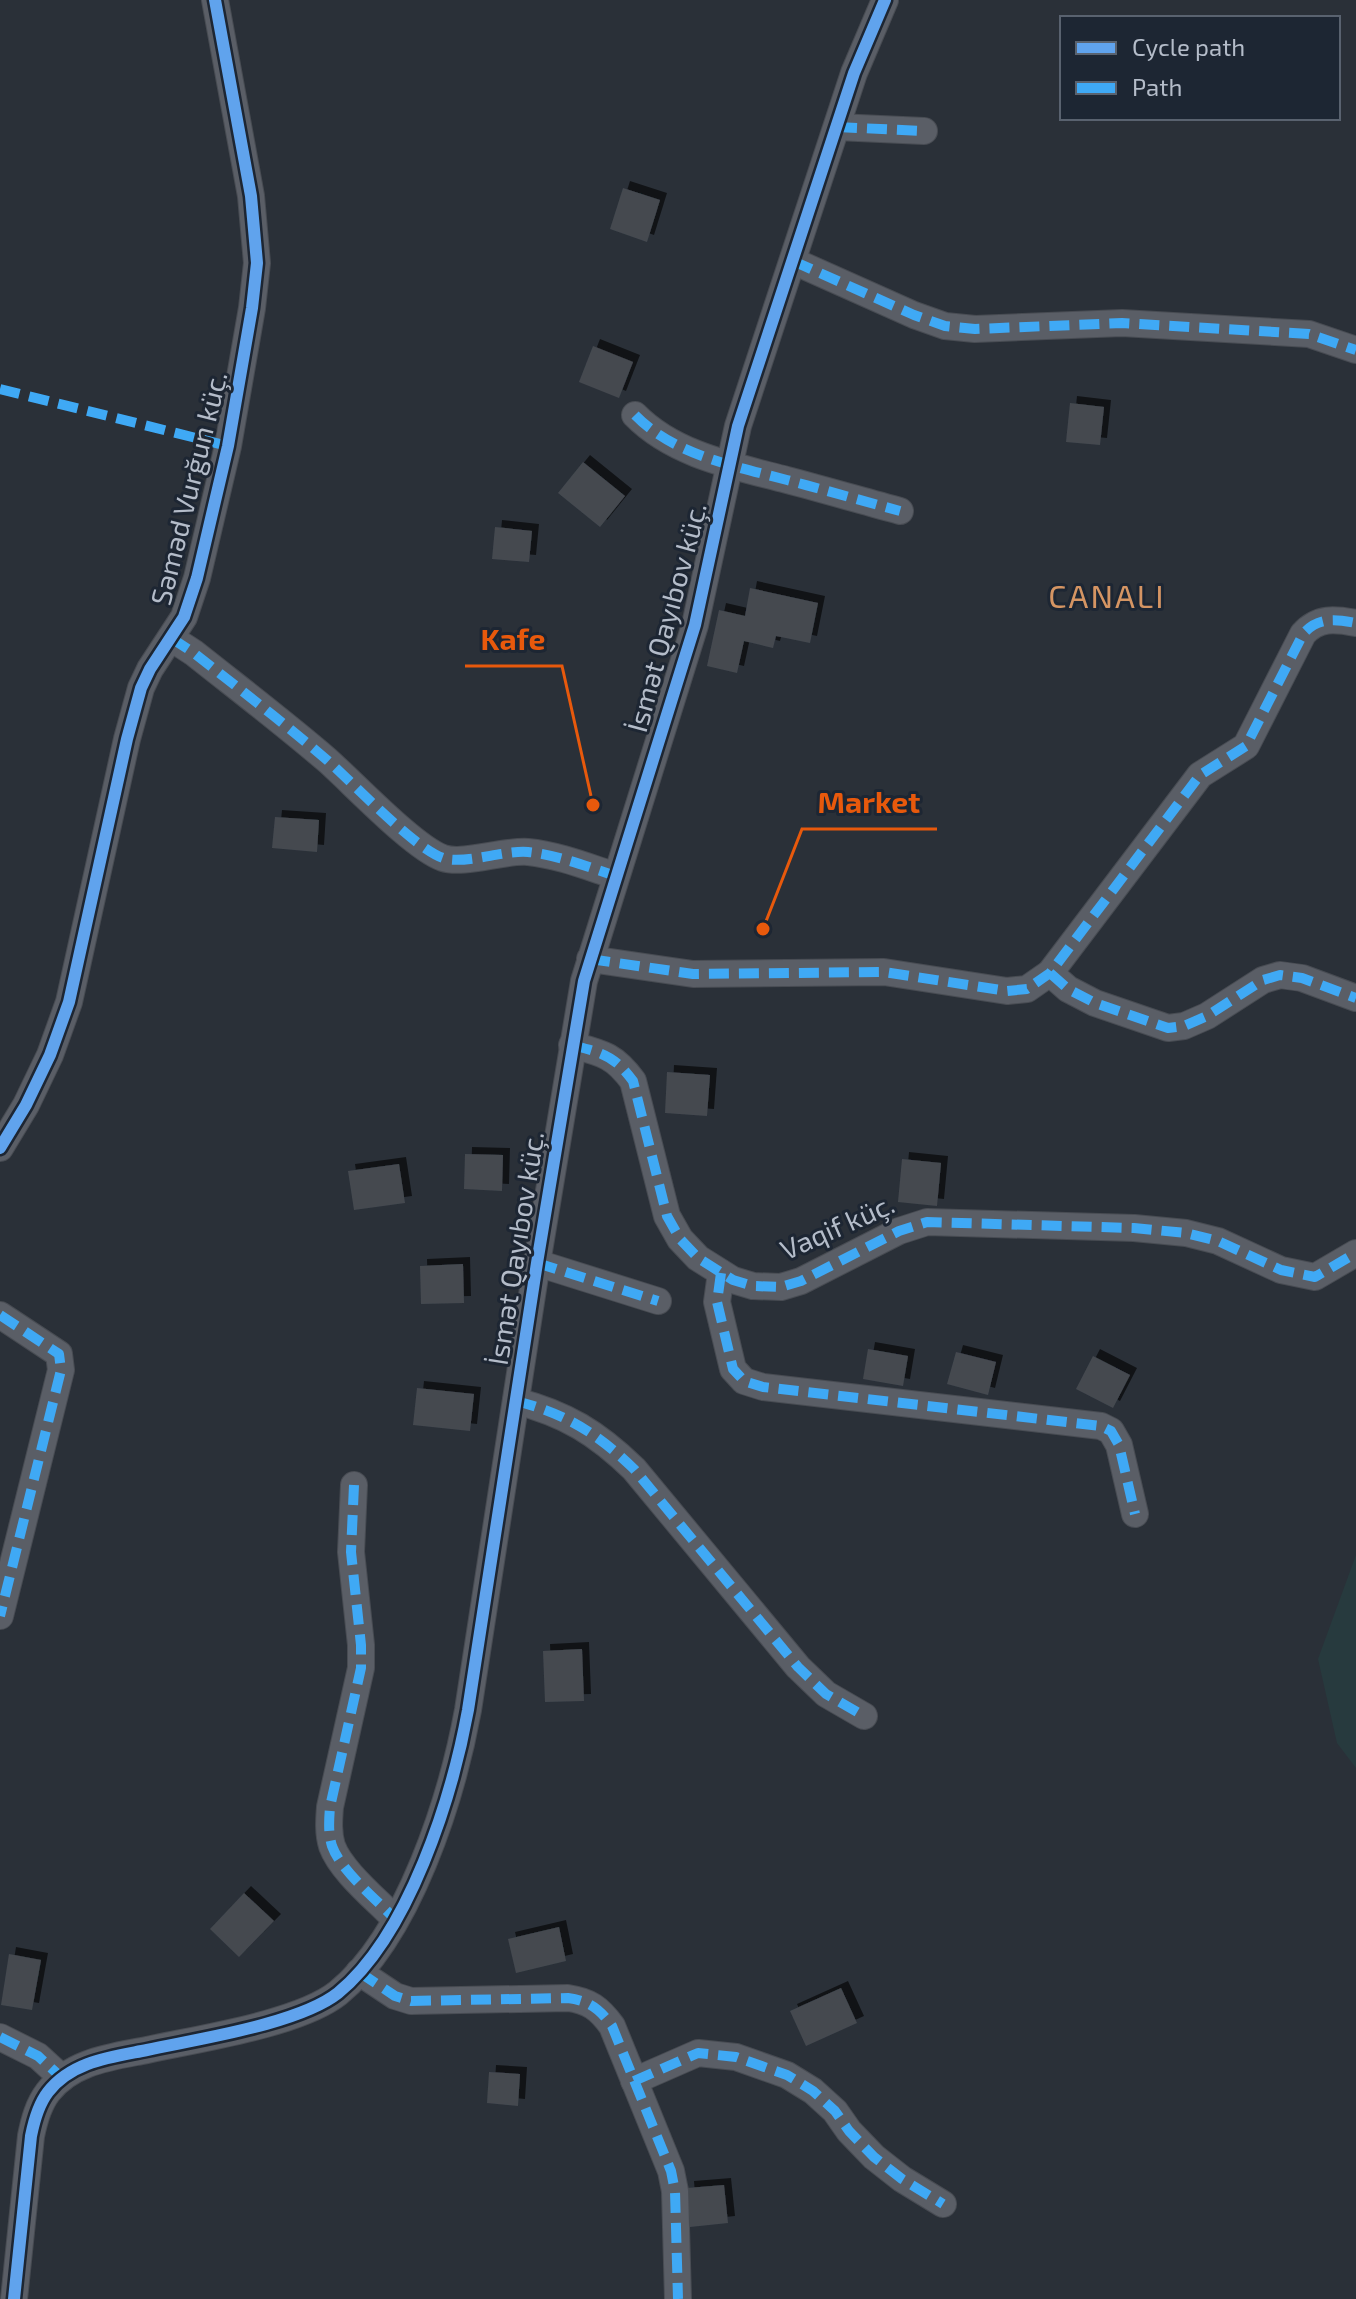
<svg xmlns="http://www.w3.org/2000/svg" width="1356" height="2299" viewBox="0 0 1356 2299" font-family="'Exo 2',sans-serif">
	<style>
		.green { fill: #273a3e }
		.building { fill: #444950; filter: url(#shadow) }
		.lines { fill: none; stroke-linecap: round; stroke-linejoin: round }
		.minor-casing { stroke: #484c53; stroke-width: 28 }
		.minor { stroke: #5a5e66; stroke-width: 26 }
		.quiet { stroke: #3fa9f5; stroke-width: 10; stroke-dasharray: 20 10; stroke-linecap: butt }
		.cycleway-casing { stroke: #1d2633; stroke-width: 17 }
		.cycleway { stroke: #60a3ed; stroke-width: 12 }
		.labels { text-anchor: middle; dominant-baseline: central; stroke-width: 6; stroke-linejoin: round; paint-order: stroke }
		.street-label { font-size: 28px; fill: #b4bcc9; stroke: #1d2633 }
		.quarter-label { font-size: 32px; letter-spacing: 2px; fill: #d59563; stroke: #1d2633 }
		.leader { fill: none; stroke: #e8590c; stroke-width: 3 }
		.callout-dot { fill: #e8590c; stroke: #1d2633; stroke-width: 3 }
		.callout-label { font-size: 30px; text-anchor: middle; font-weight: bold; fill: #e8590c; stroke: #1d2633; stroke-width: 6; stroke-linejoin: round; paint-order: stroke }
	</style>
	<defs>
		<filter id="shadow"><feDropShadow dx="7" dy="-7" stdDeviation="0" flood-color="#0009"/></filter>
	</defs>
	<rect width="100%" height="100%" fill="#2a3038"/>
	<!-- green -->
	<polygon class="green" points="1356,1555 1356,1768 1337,1743 1318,1659"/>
	<!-- building -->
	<g class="building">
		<polygon points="623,188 660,200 647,242 610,229"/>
		<polygon points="593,346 633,362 619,398 579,382"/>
		<polygon points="1070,403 1104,407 1100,445 1066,442"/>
		<polygon points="583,462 625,496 600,527 558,493"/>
		<polygon points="495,527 532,531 529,562 492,559"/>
		<polygon points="750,588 818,603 810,643 776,636 773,648 744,641 737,673 707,666 719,610 745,616"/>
		<polygon points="275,817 319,820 317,852 272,848"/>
		<polygon points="667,1072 710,1075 707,1116 665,1113"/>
		<polygon points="465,1154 503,1155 502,1191 464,1189"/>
		<polygon points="902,1159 941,1163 937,1206 898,1202"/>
		<polygon points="399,1164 405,1203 354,1210 348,1171"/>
		<polygon points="463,1264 464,1303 421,1304 420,1266"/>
		<polygon points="868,1349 908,1356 903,1386 863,1379"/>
		<polygon points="956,1352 996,1362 988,1395 947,1384"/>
		<polygon points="1093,1356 1130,1375 1113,1408 1076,1389"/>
		<polygon points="417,1388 474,1394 470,1431 413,1425"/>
		<polygon points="582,1649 584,1701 545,1702 543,1651"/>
		<polygon points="244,1893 274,1921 239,1957 210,1929"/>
		<polygon points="559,1927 566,1961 516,1973 508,1939"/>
		<polygon points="9,1954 41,1960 32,2010 1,2005"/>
		<polygon points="841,1988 857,2023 806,2046 790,2011"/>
		<polygon points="489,2072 520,2074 518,2106 487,2103"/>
		<polygon points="724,2185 728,2223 690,2227 687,2188"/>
	</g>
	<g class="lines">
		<!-- minor casing -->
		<g class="minor-casing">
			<g id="minor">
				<polyline points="837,127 924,131"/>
				<polyline points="793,261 914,315 945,326 975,329 1122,323 1309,334 1356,350"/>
				<path d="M635,415C674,455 734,466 787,480C825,490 863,501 900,511"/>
				<path d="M171,638L194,653C238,688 284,723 327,760C353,783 414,848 443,858C464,865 503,850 528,852C558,855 588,867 616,876"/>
				<path d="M590,959L693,974L884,972L1007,991L1027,989L1050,973L1200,775L1246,746L1303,634C1318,617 1335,619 1356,623"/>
				<polyline points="1050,973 1068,989 1095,1003 1168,1028 1184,1026 1207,1016 1263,980 1280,975 1302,978 1356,998"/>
				<path d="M572,1045C602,1053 614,1055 633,1081L667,1216L680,1239L698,1258L733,1280L753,1286L781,1287L801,1281L899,1231L927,1222L1134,1228L1186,1233L1218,1241L1281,1270L1315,1277L1356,1253"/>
				<polyline points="0,1148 26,1105 50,1055 69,1002 127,739 141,688 150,669 184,617 197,578 228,446 252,308 257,263 251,196 215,0"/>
				<polyline points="537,1263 658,1301"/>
				<polyline points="721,1273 717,1302 733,1369 744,1381 763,1387 1101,1426 1111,1431 1119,1445 1135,1514"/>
				<polyline points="0,1315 59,1354 61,1370 0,1616"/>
				<path d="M516,1401C566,1414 597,1433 634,1469L798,1667L826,1694L864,1716"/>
				<path d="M354,1485L351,1552L361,1645V1668L330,1807C329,1820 328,1833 332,1846C341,1871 377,1900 395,1919"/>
				<path d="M359,1972L395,1996L411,2001L568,1998C589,2001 599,2008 612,2026L671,2171L675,2191L678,2299"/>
				<polyline points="0,2037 38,2056 62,2078"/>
				<polyline points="634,2081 698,2053 736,2057 787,2075 813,2091 835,2111 849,2131 874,2157 902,2179 943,2204"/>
				<path d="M14,2299L31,2136C34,2121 38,2105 48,2092C72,2061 112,2057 147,2050C197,2039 299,2024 338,1993C409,1935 452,1797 468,1710L537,1263L584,981L695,625L738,426L854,73L885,0"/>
			</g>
		</g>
		<!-- minor -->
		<use href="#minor" class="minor"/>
		<!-- quiet -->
		<g class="quiet">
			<polyline points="837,127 924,131"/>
			<polyline points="793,261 914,315 945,326 975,329 1122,323 1309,334 1356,350"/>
			<polyline points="0,389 228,446"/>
			<path d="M635,415C674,455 734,466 787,480C825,490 863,501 900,511"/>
			<path d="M171,638L194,653C238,688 284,723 327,760C353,783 414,848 443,858C464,865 503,850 528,852C558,855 588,867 616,876"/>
			<path d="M590,959L693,974L884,972L1007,991L1027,989L1050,973L1200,775L1246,746L1303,634C1318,617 1335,619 1356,623"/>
			<polyline points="1050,973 1068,989 1095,1003 1168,1028 1184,1026 1207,1016 1263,980 1280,975 1302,978 1356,998"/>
			<path d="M572,1045C602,1053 614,1055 633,1081L667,1216L680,1239L698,1258L733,1280L753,1286L781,1287L801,1281L899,1231L927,1222L1134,1228L1186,1233L1218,1241L1281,1270L1315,1277L1356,1253"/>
			<polyline points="537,1263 658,1301"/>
			<polyline points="721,1273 717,1302 733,1369 744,1381 763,1387 1101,1426 1111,1431 1119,1445 1135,1514"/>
			<polyline points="0,1315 59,1354 61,1370 0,1616"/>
			<path d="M516,1401C566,1414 597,1433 634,1469L798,1667L826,1694L864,1716"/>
			<path d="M354,1485L351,1552L361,1645V1668L330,1807C329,1820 328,1833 332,1846C341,1871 377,1900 395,1919"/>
			<path d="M359,1972L395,1996L411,2001L568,1998C589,2001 599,2008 612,2026L671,2171L675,2191L678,2299"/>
			<polyline points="0,2037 38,2056 62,2078"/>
			<polyline points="634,2081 698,2053 736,2057 787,2075 813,2091 835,2111 849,2131 874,2157 902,2179 943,2204"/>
		</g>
		<!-- cycleway casing -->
		<g class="cycleway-casing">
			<g id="cycleway">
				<polyline points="0,1148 26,1105 50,1055 69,1002 127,739 141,688 150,669 184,617 197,578 228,446 252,308 257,263 251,196 215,0"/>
				<path d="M14,2299L31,2136C34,2121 38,2105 48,2092C72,2061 112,2057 147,2050C197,2039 299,2024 338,1993C409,1935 452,1797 468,1710L537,1263L584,981L695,625L738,426L854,73L885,0"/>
			</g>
		</g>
		<!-- cycleway -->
		<use href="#cycleway" class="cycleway"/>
	</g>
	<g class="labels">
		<!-- street labels -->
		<g class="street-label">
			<text transform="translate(188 488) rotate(-76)">Səməd Vurğun küç.</text>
			<text transform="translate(666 617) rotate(-75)">İsmət Qayıbov küç.</text>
			<text transform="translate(837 1226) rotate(-24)">Vaqif küç.</text>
			<text transform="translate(515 1248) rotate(-81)">İsmət Qayıbov küç.</text>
		</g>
		<!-- quarter labels -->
		<g class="quarter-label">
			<text x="1107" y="595">CANALI</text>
		</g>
	</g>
	<!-- callouts -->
	<path class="leader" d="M593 805L562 666H465M763 929L802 829H937"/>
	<g class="callout-dot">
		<circle cx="593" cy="805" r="8"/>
		<circle cx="763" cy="929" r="8"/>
	</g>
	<g class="callout-label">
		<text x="513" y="650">Kafe</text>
		<text x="869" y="813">Market</text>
	</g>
	<!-- legend -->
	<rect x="1060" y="16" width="280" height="104" fill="#1d2633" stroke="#59626f" stroke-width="2"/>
	<rect x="1076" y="42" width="40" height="12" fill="#60a3ed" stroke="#59626f" stroke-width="2"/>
	<text x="1132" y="56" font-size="24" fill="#b4bcc9">Cycle path</text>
	<rect x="1076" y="82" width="40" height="12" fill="#3fa9f5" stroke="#59626f" stroke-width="2"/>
	<text x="1132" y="96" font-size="24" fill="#b4bcc9">Path</text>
</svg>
